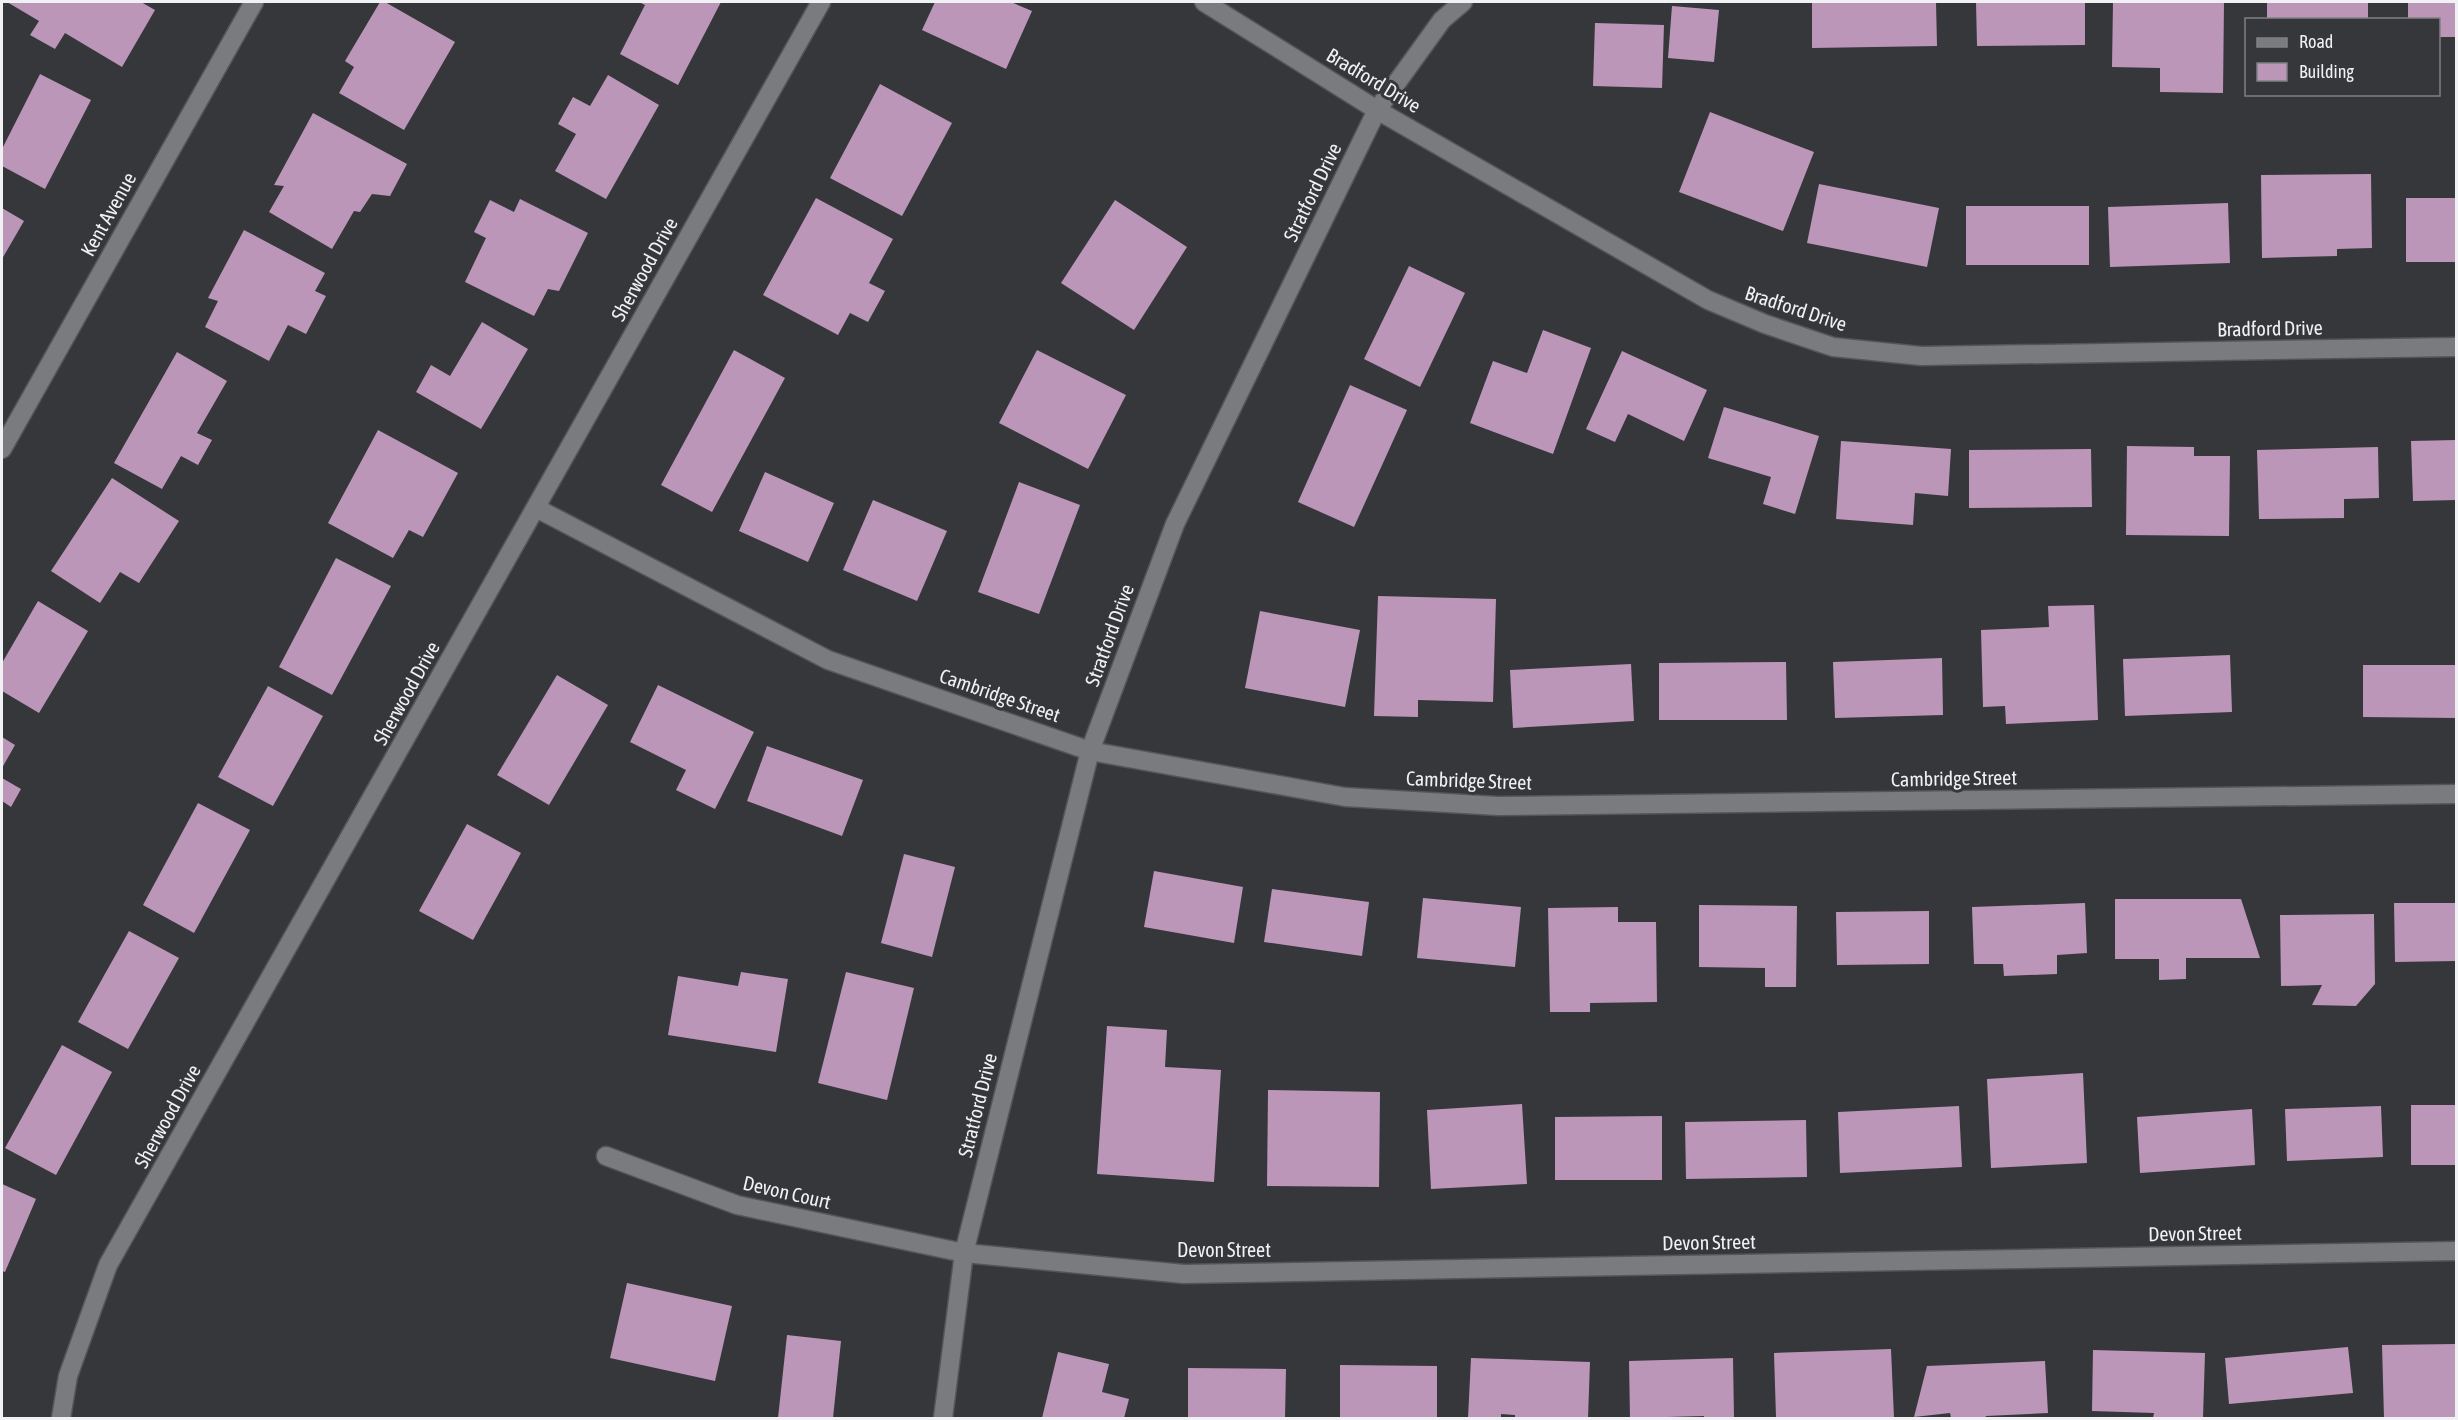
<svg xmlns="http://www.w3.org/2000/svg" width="2458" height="1420" viewBox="0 0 2458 1420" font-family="'Asap Condensed',sans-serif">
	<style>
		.building { fill: #bc96b9 }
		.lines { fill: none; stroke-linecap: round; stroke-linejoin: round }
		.minor-casing { stroke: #545558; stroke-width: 21 }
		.minor { stroke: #7a7b7f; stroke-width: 18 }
		.labels { text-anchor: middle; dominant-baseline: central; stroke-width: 6; stroke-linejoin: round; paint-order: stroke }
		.street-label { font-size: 20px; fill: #f0f1f3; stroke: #36373a }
	</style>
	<rect width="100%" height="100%" fill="#36373a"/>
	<!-- building -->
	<g class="building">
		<polygon points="7,2 141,2 155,10 122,67 65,33 55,49 30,35 39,21"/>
		<polygon points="380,2 385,2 455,42 404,130 339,93 354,67 345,61"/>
		<polygon points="639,2 721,2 678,85 620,54 645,5"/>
		<polygon points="935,2 1011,2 1032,11 1006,69 922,30"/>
		<polygon points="1812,2 1936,2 1937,46 1812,48"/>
		<polygon points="1976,2 2085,2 2085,45 1977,46"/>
		<polygon points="2113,2 2224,2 2223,93 2160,92 2160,68 2112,67"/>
		<rect x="2267" y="2" width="101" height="18"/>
		<polygon points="2408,2 2456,2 2456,37 2438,37 2438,20 2408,20"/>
		<polygon points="1672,6 1719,10 1714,62 1668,58"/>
		<polygon points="1595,23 1664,25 1662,88 1593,86"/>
		<polygon points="40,74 91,100 45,189 2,166 2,149"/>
		<polygon points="608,75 659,105 606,199 555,171 576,134 558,124 573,97 590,106"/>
		<polygon points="880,84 952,123 902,216 830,178"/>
		<polygon points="1710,112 1814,152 1783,231 1679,192"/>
		<polygon points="313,113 407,164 390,196 372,194 360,212 354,211 332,249 269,212 284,186 274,185"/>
		<polygon points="2371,174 2372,248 2337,249 2337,256 2262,258 2261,175"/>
		<polygon points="1819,184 1939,208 1927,267 1807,243"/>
		<polygon points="816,198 893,239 869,283 885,291 868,322 850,313 838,335 763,295"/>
		<rect x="2406" y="198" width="50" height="64"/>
		<polygon points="520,199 588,233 559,291 548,289 534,316 465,282 486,238 474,232 490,200 514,212"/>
		<polygon points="1115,200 1187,247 1134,330 1061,283"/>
		<polygon points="2228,203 2230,263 2110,267 2108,207"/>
		<rect x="1966" y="206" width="123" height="59"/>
		<polygon points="2,208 24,221 2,259"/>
		<polygon points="244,230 325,273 315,291 326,296 306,334 288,325 269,361 205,327 218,301 208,298"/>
		<polygon points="1409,266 1465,293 1420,387 1364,359"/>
		<polygon points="482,322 528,349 481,429 416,392 431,365 450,376"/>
		<polygon points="1543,330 1591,348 1553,454 1470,423 1493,361 1527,373"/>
		<polygon points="734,350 785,378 712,512 661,485"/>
		<polygon points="1037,350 1126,395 1088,469 999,423"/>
		<polygon points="1622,351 1707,390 1684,441 1628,414 1615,442 1586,429"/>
		<polygon points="177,352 227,381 197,433 212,440 198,465 181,456 162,489 114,463"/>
		<polygon points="1350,385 1407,410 1354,527 1298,502"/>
		<polygon points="1724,407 1819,436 1795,514 1763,504 1771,477 1708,458"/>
		<polygon points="378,430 458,473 423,537 409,530 393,558 328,523"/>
		<polygon points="2456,440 2456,500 2413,501 2411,441"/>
		<polygon points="1841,441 1951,449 1948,496 1915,493 1913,525 1836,519"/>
		<polygon points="2127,446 2194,447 2194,456 2230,456 2229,536 2126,535"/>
		<polygon points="2378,447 2379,498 2344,499 2344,518 2259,519 2257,450"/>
		<polygon points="2091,449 2092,507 1969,508 1969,450"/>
		<polygon points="765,472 834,503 808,562 739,531"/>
		<polygon points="112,478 179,521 139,583 120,572 100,603 51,571"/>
		<polygon points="1019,482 1080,505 1039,614 978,592"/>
		<polygon points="873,500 947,531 917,601 843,570"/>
		<polygon points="336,558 391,586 332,695 279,667"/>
		<polygon points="1378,596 1496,599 1493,702 1418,700 1418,717 1374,716"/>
		<polygon points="38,601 88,631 39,713 2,691 2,663"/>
		<polygon points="2094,605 2098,720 2006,724 2005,706 1983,707 1981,630 2049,627 2048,606"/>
		<polygon points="1260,611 1360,630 1345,707 1245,688"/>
		<polygon points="2230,655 2232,712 2125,716 2123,659"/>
		<polygon points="1942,658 1943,715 1835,718 1833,662"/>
		<polygon points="1786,662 1787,720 1659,720 1659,663"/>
		<polygon points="1631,664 1634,721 1513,728 1510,670"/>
		<polygon points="2363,665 2456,665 2456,718 2363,717"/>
		<polygon points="557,675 608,705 549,805 497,775"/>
		<polygon points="658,685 754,732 715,809 676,790 686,770 630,742"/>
		<polygon points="268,686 323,716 273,806 218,777"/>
		<polygon points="2,737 15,745 2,768"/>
		<polygon points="767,746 863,780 842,836 747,801"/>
		<polygon points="2,778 21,789 11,807 2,801"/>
		<polygon points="198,803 250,830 194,933 143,905"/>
		<polygon points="467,824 521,853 473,940 419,911"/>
		<polygon points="904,854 955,867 932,957 881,943"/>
		<polygon points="1154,871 1243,887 1234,943 1144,927"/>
		<polygon points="1272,889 1369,902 1362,956 1264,942"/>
		<polygon points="1423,898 1521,907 1515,967 1417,958"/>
		<polygon points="2115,899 2241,899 2260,958 2186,958 2186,979 2159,980 2159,959 2115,959"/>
		<polygon points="2085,903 2087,953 2057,955 2057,974 2004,976 2003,964 1974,964 1972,907"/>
		<polygon points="2394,903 2456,903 2456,961 2395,962"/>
		<polygon points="1699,905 1797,906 1796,987 1765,987 1765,968 1699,967"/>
		<polygon points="1618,907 1618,922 1656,922 1657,1002 1590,1003 1590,1012 1550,1012 1548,908"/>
		<polygon points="1929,911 1929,964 1837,965 1836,912"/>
		<polygon points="2374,914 2375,984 2356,1006 2312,1005 2322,985 2281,986 2280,915"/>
		<polygon points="129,931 179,958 128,1049 78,1022"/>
		<polygon points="741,972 788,979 776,1052 668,1035 678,976 738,986"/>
		<polygon points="846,972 914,988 887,1100 818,1083"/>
		<polygon points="1107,1026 1167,1030 1165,1067 1221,1070 1214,1182 1097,1174"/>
		<polygon points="62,1045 112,1072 56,1175 5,1148"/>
		<polygon points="2083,1073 2087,1163 1991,1168 1987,1079"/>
		<polygon points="1268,1090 1380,1092 1379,1187 1267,1186"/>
		<polygon points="1522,1104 1527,1184 1431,1189 1427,1110"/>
		<rect x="2411" y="1105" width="45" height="60"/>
		<polygon points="1959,1106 1962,1167 1840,1173 1838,1112"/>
		<polygon points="2381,1106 2383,1157 2287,1161 2285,1109"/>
		<polygon points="2252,1109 2255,1165 2140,1173 2137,1117"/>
		<polygon points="1662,1116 1662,1180 1555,1180 1555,1117"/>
		<polygon points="1806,1120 1807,1177 1686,1179 1685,1122"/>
		<polygon points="2,1184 36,1199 5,1272 2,1271"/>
		<polygon points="627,1283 732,1306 715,1381 610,1358"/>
		<polygon points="787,1335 841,1341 833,1418 778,1418"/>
		<polygon points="2456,1344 2456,1418 2384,1418 2382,1345"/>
		<polygon points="2348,1347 2353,1393 2229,1404 2225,1358"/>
		<polygon points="1891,1349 1894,1418 1776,1418 1774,1353"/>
		<polygon points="2093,1350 2205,1353 2203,1418 2153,1418 2154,1413 2092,1411"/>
		<polygon points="1058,1352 1109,1364 1102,1392 1129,1399 1124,1418 1042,1418"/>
		<polygon points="1471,1358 1590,1362 1588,1418 1515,1418 1515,1415 1501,1414 1501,1418 1468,1418"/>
		<polygon points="1733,1358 1734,1418 1704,1418 1704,1416 1630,1418 1629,1361"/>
		<polygon points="2045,1361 2048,1413 1986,1416 1985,1418 1951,1418 1950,1413 1914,1417 1927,1366"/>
		<polygon points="1340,1365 1437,1366 1437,1418 1340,1418"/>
		<polygon points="1188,1368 1286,1369 1285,1418 1188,1418"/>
	</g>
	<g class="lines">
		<!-- minor casing -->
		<g class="minor-casing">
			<g id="minor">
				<polyline points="1204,2 1377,110 1708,300 1765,324 1833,347 1921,356 2456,347"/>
				<polyline points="2,449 254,2"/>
				<polyline points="536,508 828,660 1090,751 1345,797 1498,806 2456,794"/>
				<polyline points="606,1156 737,1205 964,1253 1184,1274 2456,1251"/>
				<polyline points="61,1418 68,1376 108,1265 821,2"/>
				<polyline points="943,1418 964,1253 1090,751 1175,524 1377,110 1442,20 1463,2"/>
			</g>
		</g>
		<!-- minor -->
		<use href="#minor" class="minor"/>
	</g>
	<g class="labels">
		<!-- street labels -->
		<g class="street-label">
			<text transform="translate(1374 80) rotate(31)">Bradford Drive</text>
			<text transform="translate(1312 192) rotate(-64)">Stratford Drive</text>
			<text transform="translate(108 214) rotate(-61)">Kent Avenue</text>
			<text transform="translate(644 269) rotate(-61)">Sherwood Drive</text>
			<text transform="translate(1796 308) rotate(18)">Bradford Drive</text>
			<text transform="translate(2270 328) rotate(-1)">Bradford Drive</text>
			<text transform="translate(1109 635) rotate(-70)">Stratford Drive</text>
			<text transform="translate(406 693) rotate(-61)">Sherwood Drive</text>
			<text transform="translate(1000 695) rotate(19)">Cambridge Street</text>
			<text transform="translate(1954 778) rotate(-1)">Cambridge Street</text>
			<text transform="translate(1469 780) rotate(2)">Cambridge Street</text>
			<text transform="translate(977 1105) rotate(-76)">Stratford Drive</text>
			<text transform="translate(167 1116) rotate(-61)">Sherwood Drive</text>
			<text transform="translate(787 1192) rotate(13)">Devon Court</text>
			<text transform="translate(2195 1233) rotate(-1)">Devon Street</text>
			<text transform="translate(1709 1242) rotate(-1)">Devon Street</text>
			<text x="1224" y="1249">Devon Street</text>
		</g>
	</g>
	<!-- border -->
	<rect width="2458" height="1420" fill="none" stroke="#f0f1f3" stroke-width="6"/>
	<!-- legend -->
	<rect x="2245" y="18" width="195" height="78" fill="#36373a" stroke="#808184" stroke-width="1.5"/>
	<rect x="2257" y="38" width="30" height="9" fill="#7a7b7f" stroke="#808184" stroke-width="1.5"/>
	<text x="2299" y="48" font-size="18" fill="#f0f1f3">Road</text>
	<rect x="2257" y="63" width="30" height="18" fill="#bc96b9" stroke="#808184" stroke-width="1.5"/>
	<text x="2299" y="78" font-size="18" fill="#f0f1f3">Building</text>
</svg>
